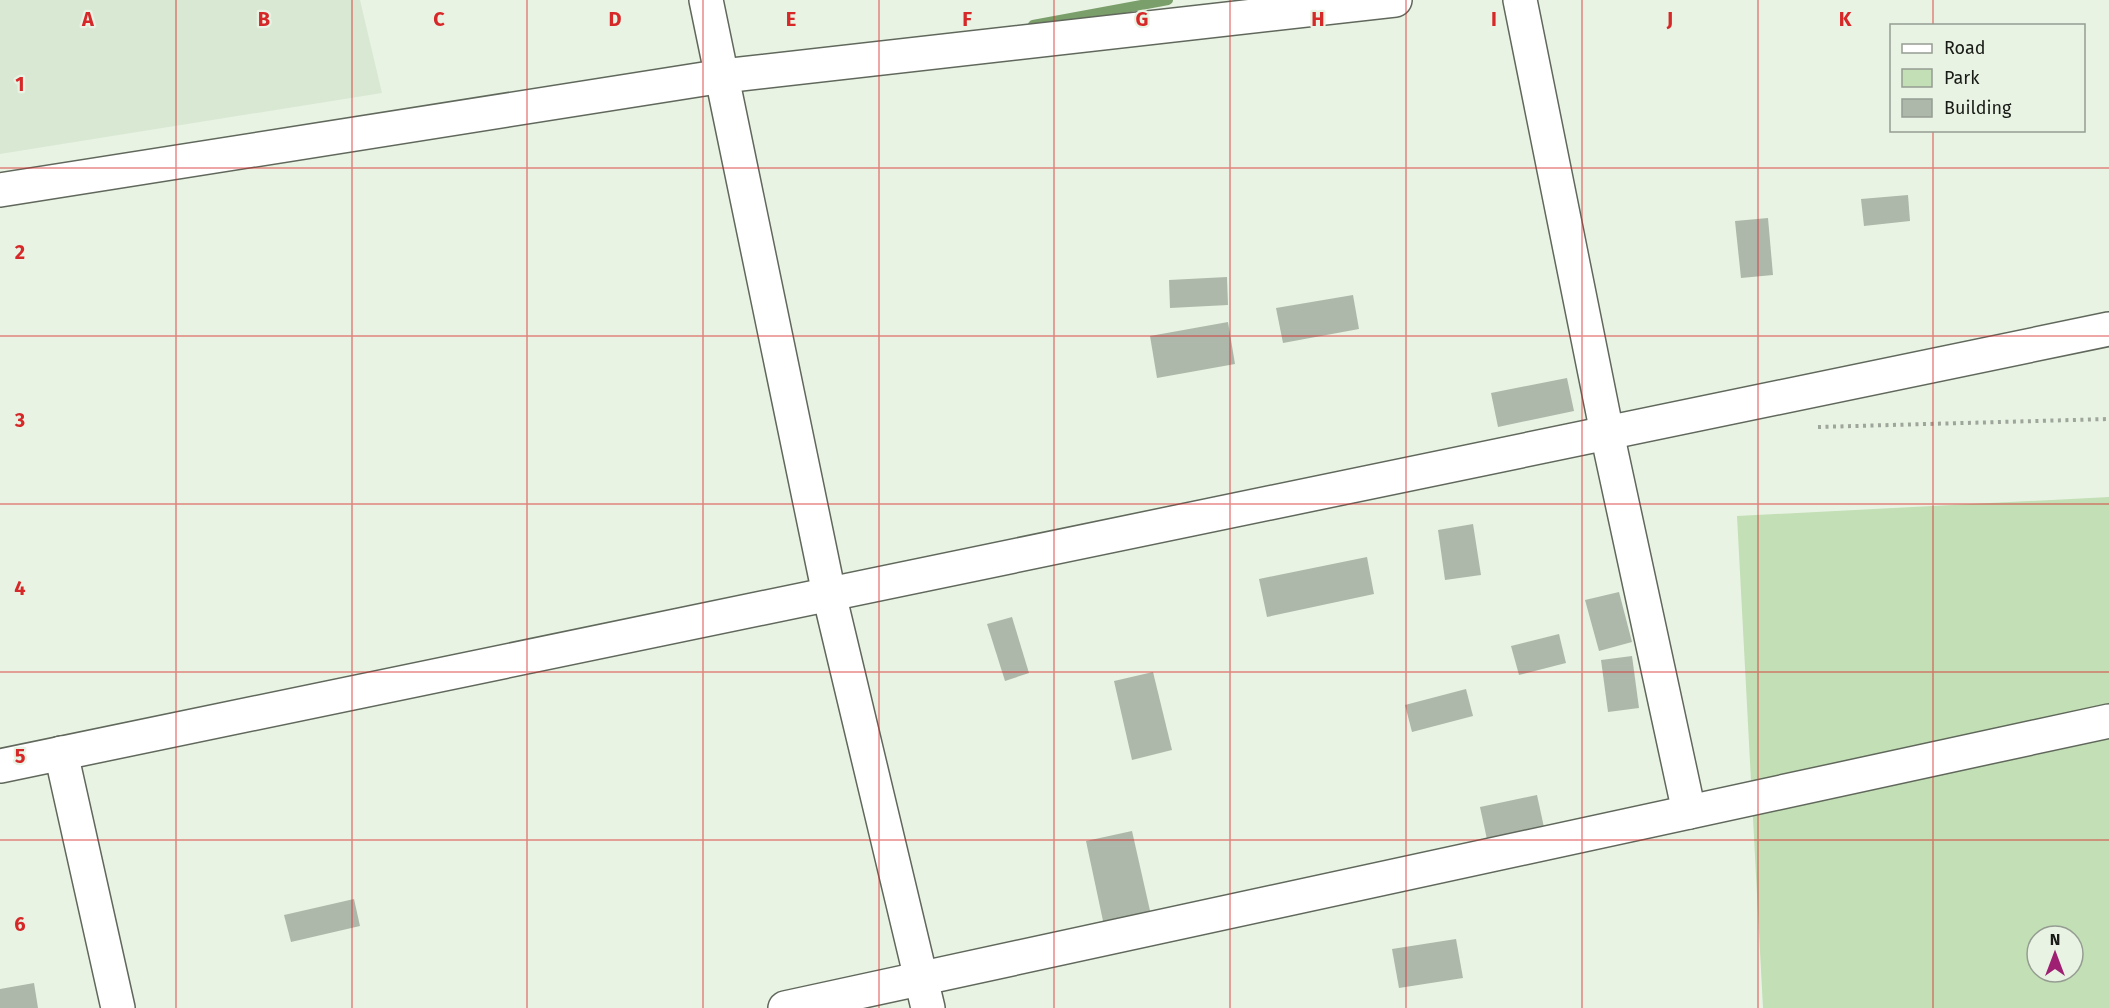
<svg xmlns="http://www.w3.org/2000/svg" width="2109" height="1008" viewBox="0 0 2109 1008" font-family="'Fira Sans',sans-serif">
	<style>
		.built { fill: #d9e8d3 }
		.green { fill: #c3dfb5; fill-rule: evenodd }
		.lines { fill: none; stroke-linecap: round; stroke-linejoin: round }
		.stream { stroke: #7b9f6a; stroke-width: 10 }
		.building { fill: #aeb8aa }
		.street-casing { stroke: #60685c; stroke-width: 36 }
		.path { stroke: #9ea59a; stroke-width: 4; stroke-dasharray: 3 4.5; stroke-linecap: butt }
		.street { stroke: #fff; stroke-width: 33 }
		.grid { fill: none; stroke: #d62828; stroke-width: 1.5; stroke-opacity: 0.55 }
		.grid-label { font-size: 20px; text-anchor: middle; font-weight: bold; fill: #d62828; stroke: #e9f3e4; stroke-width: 4.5; stroke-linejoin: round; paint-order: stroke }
	</style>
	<rect width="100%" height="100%" fill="#e9f3e4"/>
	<!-- built -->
	<polygon class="built" points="0,0 360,0 382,93 0,154"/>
	<!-- green -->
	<path class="green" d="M2109,497V1008H1763L1737,516ZM2037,936H2073V972H2037Z"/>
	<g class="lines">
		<!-- stream -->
		<polyline class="stream" points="1033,25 1168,0"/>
	</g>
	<!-- building -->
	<g class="building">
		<polygon points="1908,195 1910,221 1864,226 1861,199"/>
		<polygon points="1768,218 1773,275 1741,278 1735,221"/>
		<polygon points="1227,277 1228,305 1170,308 1169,280"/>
		<polygon points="1353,295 1359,329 1283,343 1276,308"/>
		<polygon points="1228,322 1235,364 1157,378 1150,336"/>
		<polygon points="1567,378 1574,411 1498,427 1491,393"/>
		<polygon points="1473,524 1481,575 1445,580 1438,530"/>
		<polygon points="1367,557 1374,594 1267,617 1259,579"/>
		<polygon points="1619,592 1632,642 1599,651 1585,600"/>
		<polygon points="1012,617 1029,673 1005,681 987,624"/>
		<polygon points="1559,634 1566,663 1519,675 1511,646"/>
		<polygon points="1632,656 1639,708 1608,712 1601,660"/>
		<polygon points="1153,672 1172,750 1132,760 1114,681"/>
		<polygon points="1466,689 1473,716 1412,732 1405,705"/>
		<polygon points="1537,795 1545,832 1488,844 1480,807"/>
		<polygon points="1132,831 1153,924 1106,935 1086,841"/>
		<polygon points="354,899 360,926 291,942 284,915"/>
		<polygon points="1456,939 1463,978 1399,988 1392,949"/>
		<polygon points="34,983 38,1008 0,1008 0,989"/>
	</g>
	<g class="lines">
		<!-- street casing -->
		<g class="street-casing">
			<g id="street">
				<polyline points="706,0 829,594 928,1008"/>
				<polyline points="1520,0 1607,433 1689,812"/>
				<polyline points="0,190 723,76 1395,0"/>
				<polyline points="61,753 118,1008"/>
				<polyline points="0,766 2109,329"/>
				<polyline points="785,1008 2109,721"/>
			</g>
		</g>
		<!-- path -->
		<polyline class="path" points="1818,427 2109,419"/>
		<!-- street -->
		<use href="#street" class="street"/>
	</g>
	<!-- grid -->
	<path class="grid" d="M176,0V1008M352,0V1008M527,0V1008M703,0V1008M879,0V1008M1054,0V1008M1230,0V1008M1406,0V1008M1582,0V1008M1758,0V1008M1933,0V26M1933,130V1008M0,168H2109M0,336H2109M0,504H2109M0,672H2109M0,840H2109"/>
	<g class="grid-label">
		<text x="88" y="26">A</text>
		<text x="264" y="26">B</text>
		<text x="439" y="26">C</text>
		<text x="615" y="26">D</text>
		<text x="791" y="26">E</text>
		<text x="967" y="26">F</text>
		<text x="1142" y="26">G</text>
		<text x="1318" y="26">H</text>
		<text x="1494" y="26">I</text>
		<text x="1670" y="26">J</text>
		<text x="1845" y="26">K</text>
		<text x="20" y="91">1</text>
		<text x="20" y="259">2</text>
		<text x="20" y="427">3</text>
		<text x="20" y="595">4</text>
		<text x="20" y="763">5</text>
		<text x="20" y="931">6</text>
	</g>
	<!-- legend -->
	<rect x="1890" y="24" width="195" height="108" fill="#e9f3e4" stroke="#959d92" stroke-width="1.5"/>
	<rect x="1902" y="44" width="30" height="9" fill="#ffffff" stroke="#959d92" stroke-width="1.5"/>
	<text x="1944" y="54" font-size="18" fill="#181b16">Road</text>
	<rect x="1902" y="69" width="30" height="18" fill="#c3dfb5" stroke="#959d92" stroke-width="1.5"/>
	<text x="1944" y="84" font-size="18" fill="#181b16">Park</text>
	<rect x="1902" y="99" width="30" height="18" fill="#aeb8aa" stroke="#959d92" stroke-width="1.5"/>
	<text x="1944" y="114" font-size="18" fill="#181b16">Building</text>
	<!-- north arrow -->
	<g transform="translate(2055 954)"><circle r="28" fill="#e9f3e4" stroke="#959d92" stroke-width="1.5"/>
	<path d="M0-4.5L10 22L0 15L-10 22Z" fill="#9f2073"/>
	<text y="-9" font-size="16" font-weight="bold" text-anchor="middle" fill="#181b16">N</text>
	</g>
</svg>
